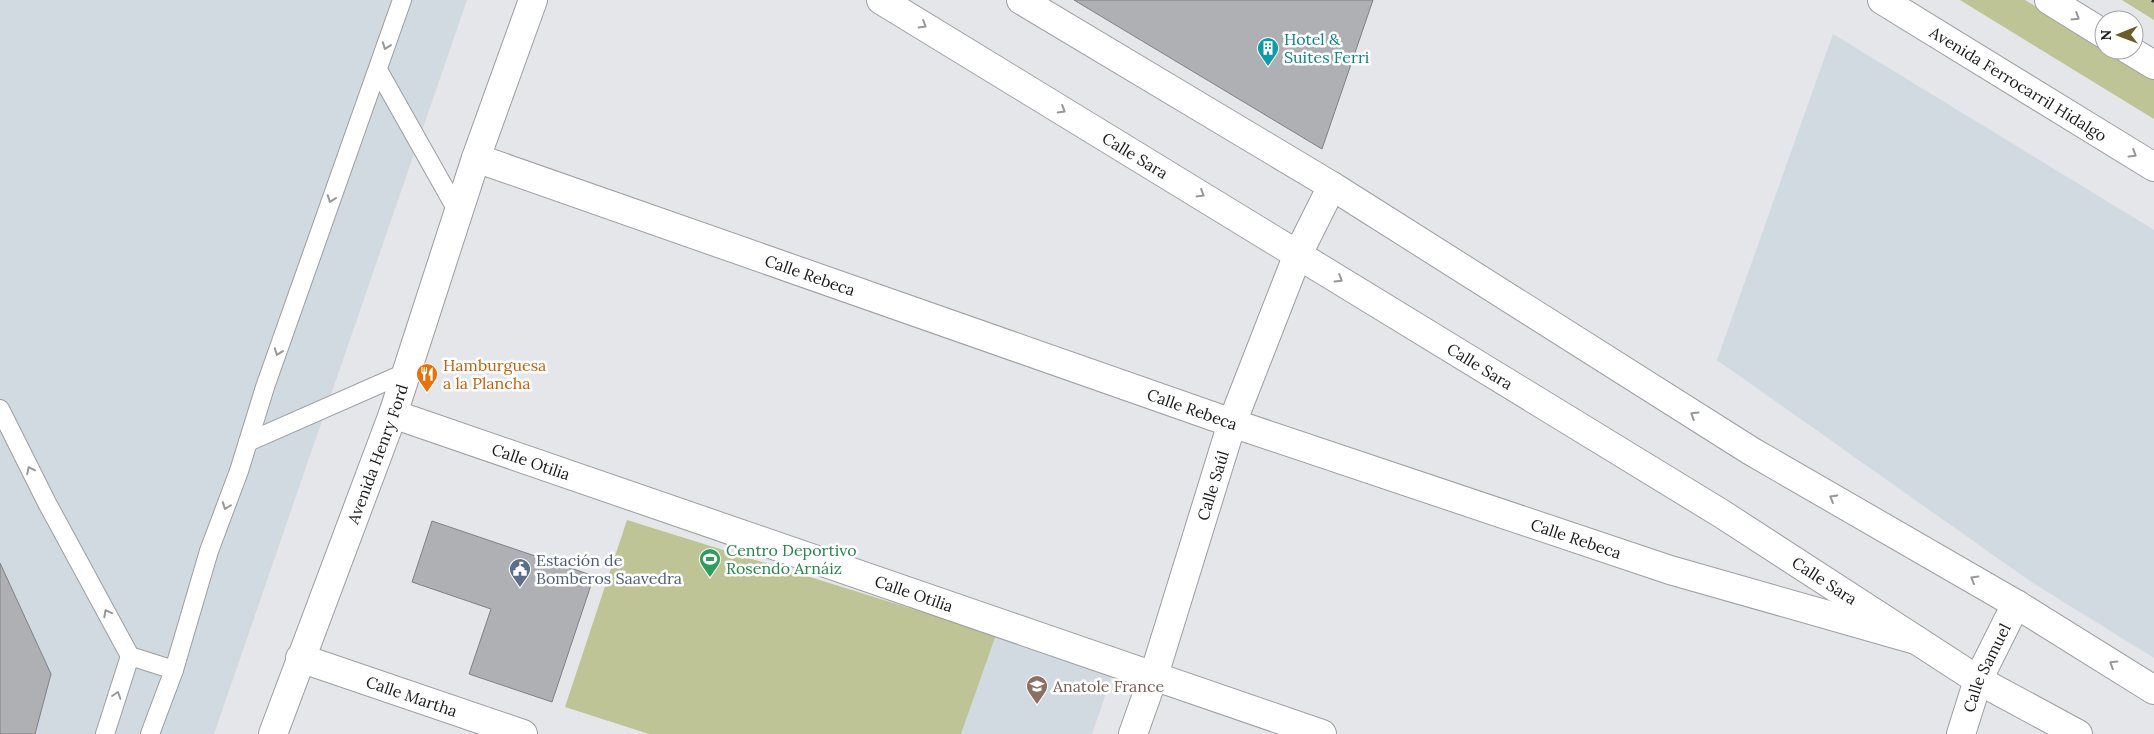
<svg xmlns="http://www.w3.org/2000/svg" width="2154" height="734" viewBox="0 0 2154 734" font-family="Lora,serif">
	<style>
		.built { fill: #d1d9e1 }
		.green { fill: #bec495 }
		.building { fill: #aeb0b3; stroke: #7f8183 }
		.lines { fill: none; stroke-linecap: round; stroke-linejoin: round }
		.service-casing { stroke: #9c9ea0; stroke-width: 20 }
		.minor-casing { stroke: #9c9ea0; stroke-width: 30 }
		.tertiary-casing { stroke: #9c9ea0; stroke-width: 30 }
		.primary-casing { stroke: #9c9ea0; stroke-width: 30 }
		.service { stroke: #fff; stroke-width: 18 }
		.minor { stroke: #fff; stroke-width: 28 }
		.tertiary { stroke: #fff; stroke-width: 28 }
		.primary { stroke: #fff; stroke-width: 28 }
		.rail { stroke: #303132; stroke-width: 4; stroke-dasharray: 10 5; stroke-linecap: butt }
		.oneway { stroke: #989898 }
		.labels { text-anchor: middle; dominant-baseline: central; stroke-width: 5; stroke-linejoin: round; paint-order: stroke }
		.culture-label { font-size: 16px; fill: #0d838f; stroke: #fff; text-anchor: start }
		.street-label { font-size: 16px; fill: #1a1b1b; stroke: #fff }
		.food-label { font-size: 16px; fill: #c56008; stroke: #fff; text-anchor: start }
		.leisure-label { font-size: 16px; fill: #27864d; stroke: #fff; text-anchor: start }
		.service-label { font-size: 16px; fill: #4e5e75; stroke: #fff; text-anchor: start }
		.education-label { font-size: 16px; fill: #785e54; stroke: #fff; text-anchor: start }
	</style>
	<rect width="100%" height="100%" fill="#e4e6e9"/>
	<!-- built -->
	<g class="built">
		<polygon points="0,0 467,0 214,734 0,734"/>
		<polygon points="1833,34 2154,230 2154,658 2030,581 1717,360"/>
		<polygon points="996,635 1112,676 1092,734 961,734"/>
	</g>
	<!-- green -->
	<g class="green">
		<polygon points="1960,0 2025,0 2154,79 2154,119"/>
		<polygon points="2122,0 2154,0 2154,20"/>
		<polygon points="627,520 996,635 961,734 649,734 565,707"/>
	</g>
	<!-- building -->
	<g class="building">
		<polygon points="1074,0 1373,0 1322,149"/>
		<polygon points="432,521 594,576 552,702 469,674 491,609 412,582"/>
		<polygon points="0,563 51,674 35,734 0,734"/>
	</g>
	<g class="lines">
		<!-- service casing -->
		<g class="service-casing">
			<g id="service">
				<polyline points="378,70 458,212"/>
				<polyline points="0,409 47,503 130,656 174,670"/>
				<polyline points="248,442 405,373"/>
				<polyline points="105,734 130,656"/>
				<polyline points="150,734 174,670 209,551 239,471 265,387 402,0"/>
			</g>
		</g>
		<!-- minor casing -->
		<g class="minor-casing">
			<g id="minor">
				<path id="s1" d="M881,0L1722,514L1978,680L2078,734"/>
				<polyline points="1021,0 1332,186 1751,451 2016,604 2154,690"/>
				<path id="s2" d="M476,158L1232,423L1670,570L1916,640"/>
				<path id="s3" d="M393,414L1322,734"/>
				<path id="s4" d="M300,658L523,734"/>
				<path id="s5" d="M1133,734L1154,675L1232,423L1298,254L1332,186"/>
				<path id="s6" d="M1961,734L1978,680L2016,604"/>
			</g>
		</g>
		<!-- tertiary casing -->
		<g class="tertiary-casing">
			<g id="tertiary">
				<path id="s7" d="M273,734L393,414L476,158L533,0"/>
			</g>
		</g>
		<!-- primary casing -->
		<g class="primary-casing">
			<g id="primary">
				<path id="s8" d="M1882,0L2154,167"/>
				<polyline points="2049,0 2104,34"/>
				<polyline points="2129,50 2154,65"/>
			</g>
		</g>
		<!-- service -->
		<use href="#service" class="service"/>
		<!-- minor -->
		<use href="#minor" class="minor"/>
		<!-- tertiary -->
		<use href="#tertiary" class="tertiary"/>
		<!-- primary -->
		<use href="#primary" class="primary"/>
		<!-- rail -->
		<polyline class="rail" points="2152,0 2154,1"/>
	</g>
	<!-- one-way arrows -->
	<defs><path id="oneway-chevron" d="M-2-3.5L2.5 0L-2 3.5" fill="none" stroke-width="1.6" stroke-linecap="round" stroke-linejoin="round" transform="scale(1.25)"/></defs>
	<g class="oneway">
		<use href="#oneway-chevron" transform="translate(2076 17) rotate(32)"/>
		<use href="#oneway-chevron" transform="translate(923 25) rotate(31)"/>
		<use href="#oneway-chevron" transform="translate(386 46) rotate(110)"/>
		<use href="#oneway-chevron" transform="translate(1062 110) rotate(31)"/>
		<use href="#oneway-chevron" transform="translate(2133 154) rotate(32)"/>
		<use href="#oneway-chevron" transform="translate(1201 194) rotate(31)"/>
		<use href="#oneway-chevron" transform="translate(331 199) rotate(110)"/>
		<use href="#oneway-chevron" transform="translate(1339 279) rotate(32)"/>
		<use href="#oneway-chevron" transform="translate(278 352) rotate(110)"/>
		<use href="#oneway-chevron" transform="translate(1694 415) rotate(-148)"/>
		<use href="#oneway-chevron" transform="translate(30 470) rotate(-116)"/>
		<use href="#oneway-chevron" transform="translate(1833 498) rotate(-150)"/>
		<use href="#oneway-chevron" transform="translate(226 506) rotate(111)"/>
		<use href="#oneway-chevron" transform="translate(1974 579) rotate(-150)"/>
		<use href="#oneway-chevron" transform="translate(107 613) rotate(-118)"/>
		<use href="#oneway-chevron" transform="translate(2113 664) rotate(-148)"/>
		<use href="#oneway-chevron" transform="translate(117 695) rotate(-72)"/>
	</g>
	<!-- icons -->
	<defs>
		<g id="building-pin" transform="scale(1.125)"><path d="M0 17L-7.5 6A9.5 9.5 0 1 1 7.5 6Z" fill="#0f9aa8" stroke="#fff"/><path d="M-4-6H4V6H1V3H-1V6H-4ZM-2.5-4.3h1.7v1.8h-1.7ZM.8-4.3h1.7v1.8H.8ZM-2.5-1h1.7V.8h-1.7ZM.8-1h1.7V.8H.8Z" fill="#fff"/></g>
		<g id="restaurant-pin" transform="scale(1.125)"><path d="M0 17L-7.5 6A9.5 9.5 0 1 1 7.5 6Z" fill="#e8710a" stroke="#fff"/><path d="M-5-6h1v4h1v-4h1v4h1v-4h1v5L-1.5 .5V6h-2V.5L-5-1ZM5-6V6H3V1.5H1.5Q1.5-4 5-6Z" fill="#fff"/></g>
		<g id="stadium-pin" transform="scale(1.125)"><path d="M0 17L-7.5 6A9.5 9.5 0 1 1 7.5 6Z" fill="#2e9e5b" stroke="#fff"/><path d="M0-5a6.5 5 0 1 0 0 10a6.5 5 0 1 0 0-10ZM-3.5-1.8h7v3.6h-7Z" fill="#fff"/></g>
		<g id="civic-pin" transform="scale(1.125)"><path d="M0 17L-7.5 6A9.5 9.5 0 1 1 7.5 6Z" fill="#5c6f8a" stroke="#fff"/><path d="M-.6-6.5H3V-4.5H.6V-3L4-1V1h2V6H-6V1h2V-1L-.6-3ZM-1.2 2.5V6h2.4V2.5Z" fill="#fff"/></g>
		<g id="school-pin" transform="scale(1.125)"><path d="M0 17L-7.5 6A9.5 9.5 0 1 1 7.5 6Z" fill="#8d6e63" stroke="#fff"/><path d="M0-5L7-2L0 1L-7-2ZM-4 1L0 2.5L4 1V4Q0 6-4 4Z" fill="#fff"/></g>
	</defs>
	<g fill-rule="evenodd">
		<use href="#building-pin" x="1268" y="48"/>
		<use href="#restaurant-pin" x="427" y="374"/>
		<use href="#stadium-pin" x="710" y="559"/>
		<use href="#civic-pin" x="520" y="569"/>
		<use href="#school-pin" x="1037" y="686"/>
	</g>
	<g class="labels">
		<!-- culture labels -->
		<g class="culture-label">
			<text x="1284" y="39">Hotel &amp;<tspan x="1284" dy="18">Suites Ferri</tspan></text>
		</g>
		<!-- street labels -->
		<g class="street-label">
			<text stroke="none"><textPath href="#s8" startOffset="160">Avenida Ferrocarril Hidalgo</textPath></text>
			<text stroke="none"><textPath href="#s1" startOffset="298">Calle Sara</textPath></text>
			<text stroke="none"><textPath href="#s2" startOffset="354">Calle Rebeca</textPath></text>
			<text stroke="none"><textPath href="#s1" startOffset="702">Calle Sara</textPath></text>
			<text stroke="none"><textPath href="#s2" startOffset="759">Calle Rebeca</textPath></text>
			<text stroke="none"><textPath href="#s7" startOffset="299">Avenida Henry Ford</textPath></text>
			<text stroke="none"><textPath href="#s3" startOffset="146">Calle Otilia</textPath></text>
			<text stroke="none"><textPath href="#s5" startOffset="261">Calle Saúl</textPath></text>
			<text stroke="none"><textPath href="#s2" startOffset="1164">Calle Rebeca</textPath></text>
			<text stroke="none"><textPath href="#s1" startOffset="1108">Calle Sara</textPath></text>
			<text stroke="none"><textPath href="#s3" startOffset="551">Calle Otilia</textPath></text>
			<text stroke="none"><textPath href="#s6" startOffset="71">Calle Samuel</textPath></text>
			<text stroke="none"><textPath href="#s4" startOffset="118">Calle Martha</textPath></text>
		</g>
		<!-- food labels -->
		<g class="food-label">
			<text x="443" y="365">Hamburguesa<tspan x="443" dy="18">a la Plancha</tspan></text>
		</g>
		<!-- leisure labels -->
		<g class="leisure-label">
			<text x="726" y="550">Centro Deportivo<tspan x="726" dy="18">Rosendo Arnáiz</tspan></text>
		</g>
		<!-- service labels -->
		<g class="service-label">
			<text x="536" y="560">Estación de<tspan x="536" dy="18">Bomberos Saavedra</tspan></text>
		</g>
		<!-- education labels -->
		<g class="education-label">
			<text x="1053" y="686">Anatole France</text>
		</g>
	</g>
	<!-- north arrow -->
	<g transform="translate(2119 35) rotate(269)"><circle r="24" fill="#ffffff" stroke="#a3a4a4"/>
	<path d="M0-4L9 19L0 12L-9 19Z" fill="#6a5d2a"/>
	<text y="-8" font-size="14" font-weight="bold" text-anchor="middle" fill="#1a1b1b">N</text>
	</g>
</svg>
